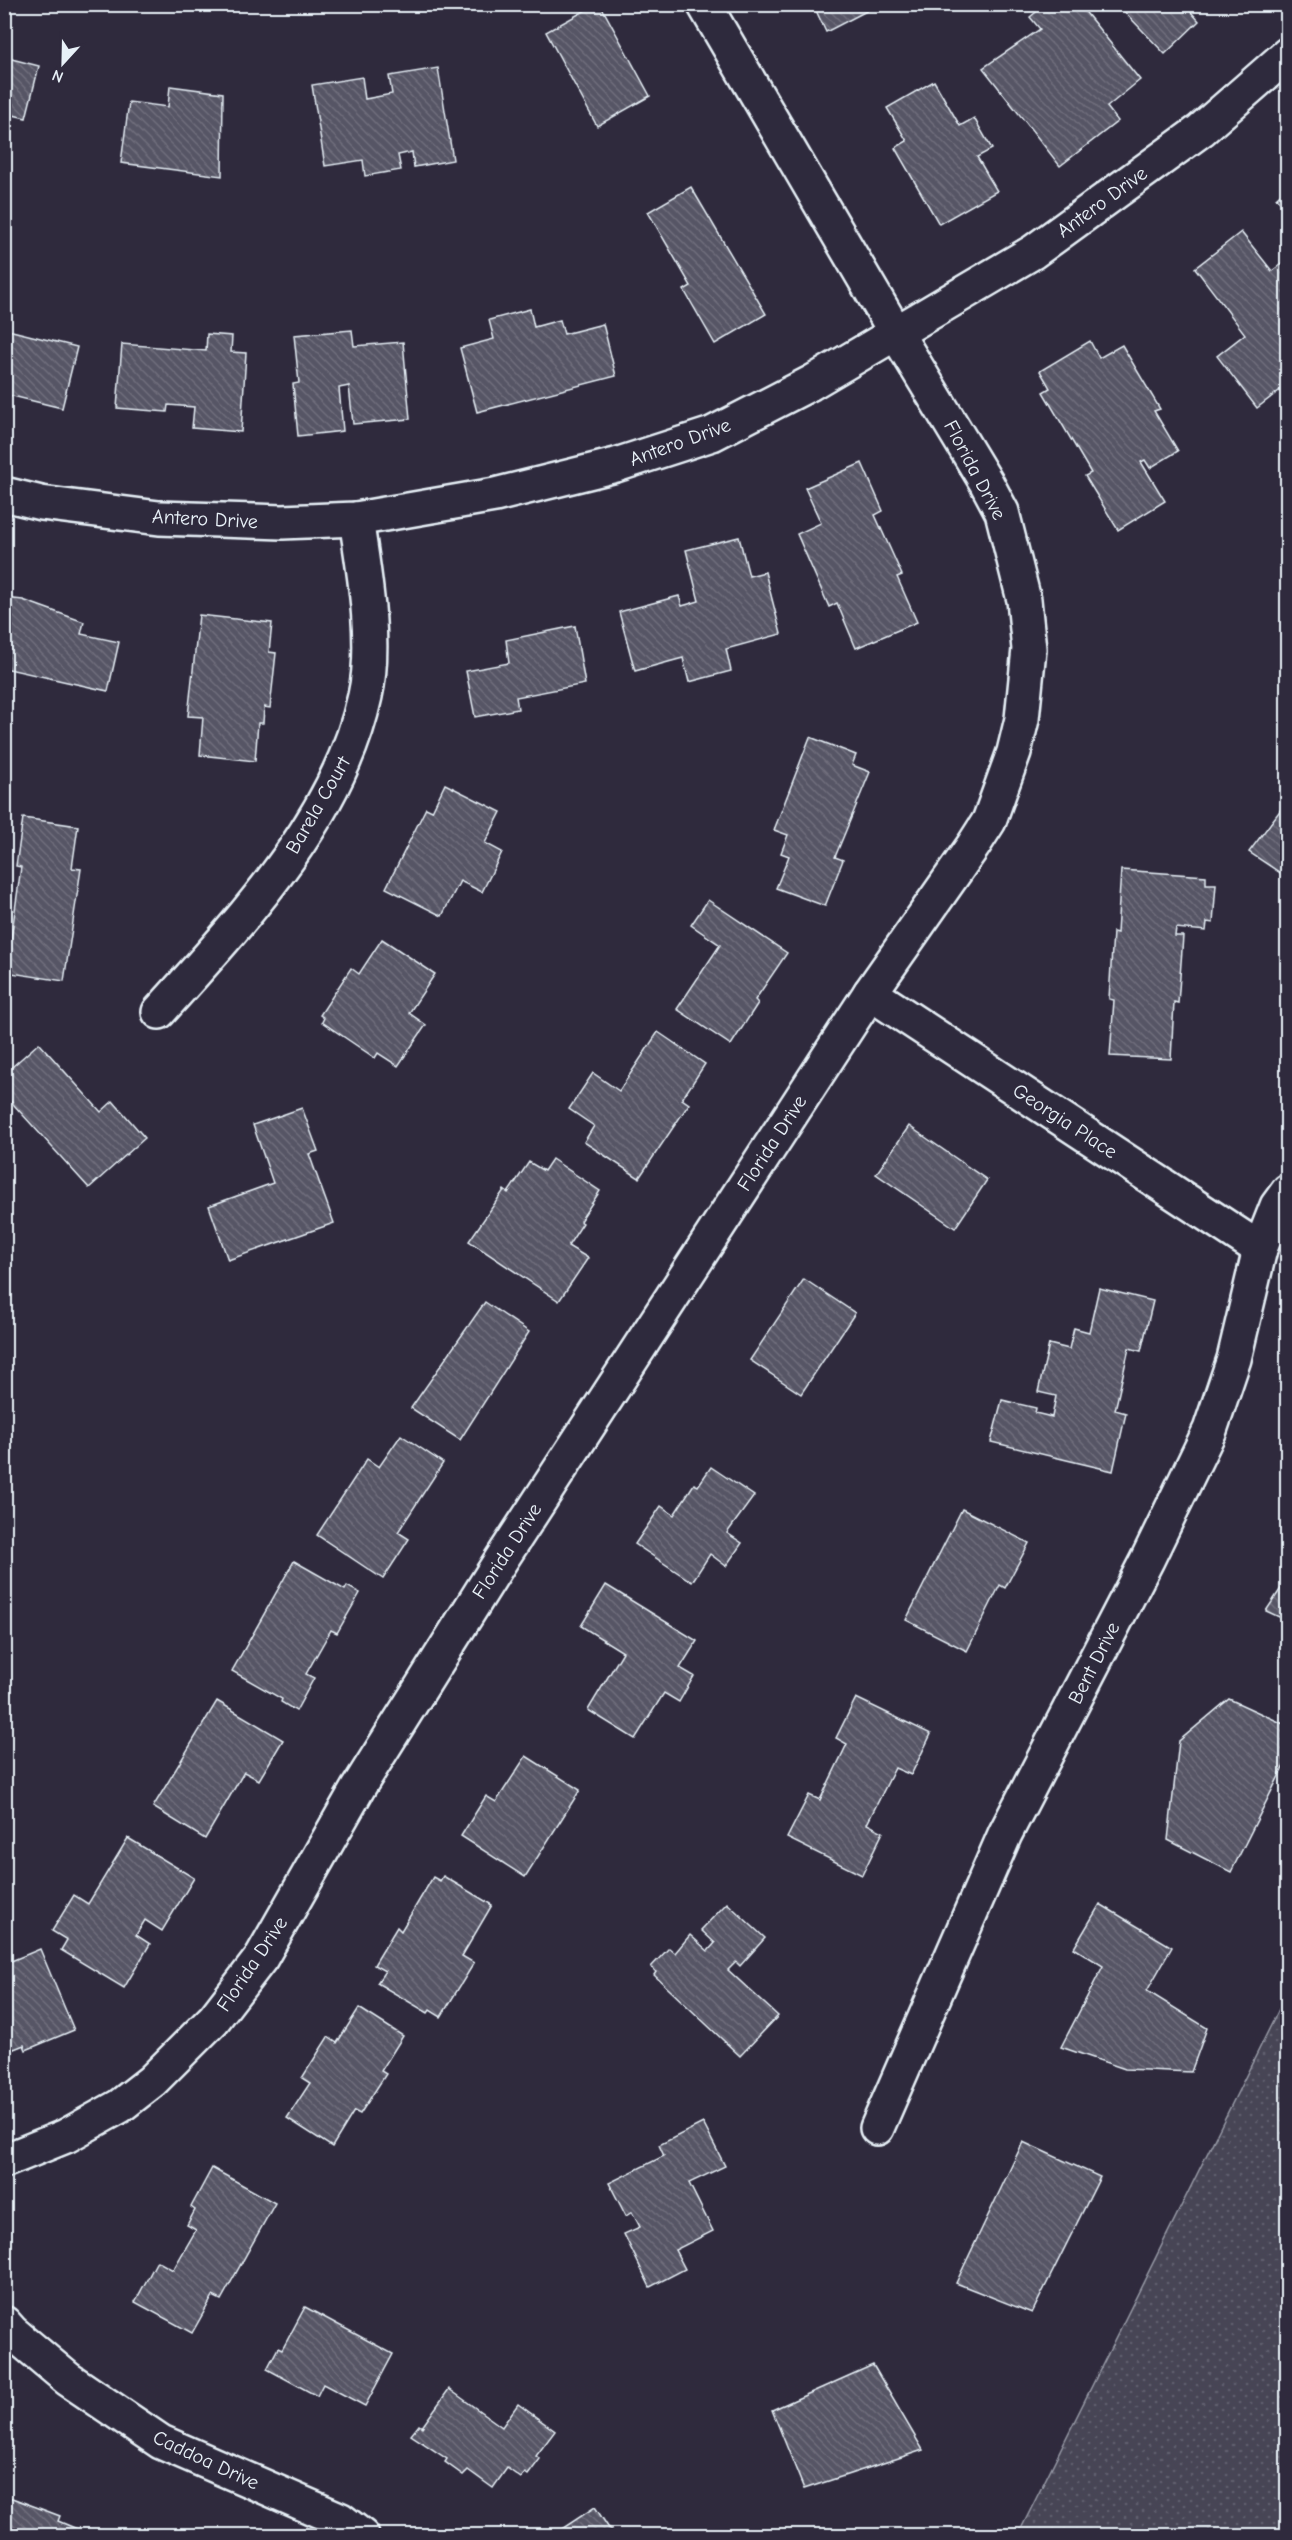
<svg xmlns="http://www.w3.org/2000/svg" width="1292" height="2540" viewBox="0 0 1292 2540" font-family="'Comic Neue',sans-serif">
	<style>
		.grass { fill: url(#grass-dots); stroke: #979aa6; stroke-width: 1.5 }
		.building { fill: url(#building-back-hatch); stroke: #e8f1f8; stroke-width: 1.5 }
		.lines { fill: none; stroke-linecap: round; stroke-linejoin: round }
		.street-casing { stroke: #e8f1f8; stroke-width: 38 }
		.street { stroke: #2f2a3d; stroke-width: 33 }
		.labels { text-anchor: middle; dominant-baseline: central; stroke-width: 5; stroke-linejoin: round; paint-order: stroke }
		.street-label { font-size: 20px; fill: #e8f1f8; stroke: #2f2a3d }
	</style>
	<defs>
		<pattern id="grass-dots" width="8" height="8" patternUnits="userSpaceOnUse" patternTransform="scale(1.5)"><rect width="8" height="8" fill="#464455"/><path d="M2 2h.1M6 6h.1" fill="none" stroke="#615f6e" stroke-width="1.8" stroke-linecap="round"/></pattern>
		<pattern id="building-back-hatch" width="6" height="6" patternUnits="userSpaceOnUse" patternTransform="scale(1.5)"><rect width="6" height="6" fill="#575565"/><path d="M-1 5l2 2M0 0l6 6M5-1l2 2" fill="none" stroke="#6f6e7c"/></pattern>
	</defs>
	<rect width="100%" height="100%" fill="#2f2a3d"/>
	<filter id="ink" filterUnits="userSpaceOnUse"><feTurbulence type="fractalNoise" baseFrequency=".0167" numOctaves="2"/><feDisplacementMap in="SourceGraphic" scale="12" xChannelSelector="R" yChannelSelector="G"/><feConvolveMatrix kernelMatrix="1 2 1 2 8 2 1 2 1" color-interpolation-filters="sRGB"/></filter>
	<g filter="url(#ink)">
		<!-- grass -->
		<polygon class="grass" points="1287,1993 1287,2535 1018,2535"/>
		<!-- building -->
		<g class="building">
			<polygon points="597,4 600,4 650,96 597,126 546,32"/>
			<polygon points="813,4 880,4 826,32"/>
			<polygon points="1046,4 1079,4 1140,80 1107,107 1118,121 1060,166 983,68 1040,29 1030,17"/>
			<polygon points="1117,4 1184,4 1199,21 1165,54"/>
			<polygon points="4,57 39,66 26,118 4,113"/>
			<polygon points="438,68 453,160 414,167 412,152 398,155 401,170 365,176 363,160 325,166 312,85 362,77 365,99 392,94 389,76"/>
			<polygon points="934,81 960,126 974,118 992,149 977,157 997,191 939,224 895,148 907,141 887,108"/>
			<polygon points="170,86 223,93 222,176 121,163 129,102 168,107"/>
			<polygon points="691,187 766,314 715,344 684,290 691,286 648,212"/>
			<polygon points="1288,187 1288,207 1286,208 1276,198"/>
			<polygon points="1241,232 1272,271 1284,262 1288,267 1288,384 1257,408 1217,356 1245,334 1195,268"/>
			<polygon points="530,309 534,327 560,320 564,334 603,324 616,376 477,412 460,348 494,339 489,320"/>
			<polygon points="4,329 77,347 62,408 4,394"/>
			<polygon points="352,330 354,346 403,342 410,419 353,424 349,386 339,388 343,431 298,436 293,384 299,383 294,335"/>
			<polygon points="207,334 232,336 231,352 246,353 241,432 192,428 194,407 168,405 167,412 117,408 122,344 206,351"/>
			<polygon points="1090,341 1099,358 1122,345 1160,409 1154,411 1178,451 1150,468 1145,460 1141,462 1165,501 1118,530 1085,476 1091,473 1043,392 1050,388 1040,371"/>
			<polygon points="862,463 883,511 875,515 902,575 897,577 917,622 856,648 837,603 829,607 797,534 821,523 805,488"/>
			<polygon points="739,537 749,576 765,572 781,634 726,649 731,671 689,682 683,658 635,671 619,612 679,596 682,606 699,601 686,550"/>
			<polygon points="4,598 23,600 84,622 81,634 119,642 108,691 4,668"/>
			<polygon points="199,615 272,623 269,652 276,653 270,708 264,707 263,723 258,723 255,761 200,755 203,717 188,716"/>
			<polygon points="575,626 585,684 516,697 518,709 475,717 466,671 509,663 506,640"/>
			<polygon points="810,737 856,755 852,765 870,772 835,857 843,860 825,906 776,888 789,856 781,853 788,835 774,830"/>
			<polygon points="445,784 501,812 485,843 502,852 482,892 460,881 442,916 386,888 426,808 432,811"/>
			<polygon points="1288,800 1288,878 1249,852"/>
			<polygon points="23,818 78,826 72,868 81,869 64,981 12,973 12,976 4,975 4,938 11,939 21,867 16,866"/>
			<polygon points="1121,870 1206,876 1206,884 1216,884 1213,923 1207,922 1206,931 1176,928 1175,936 1183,936 1178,1003 1174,1002 1171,1059 1110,1056 1114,1000 1109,999 1113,932 1117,933"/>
			<polygon points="708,900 787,953 755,1000 758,1003 731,1045 677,1009 720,945 691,925"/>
			<polygon points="382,939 435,974 409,1013 426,1025 398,1066 378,1053 375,1058 322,1022 324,1018 320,1015 351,968 359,974"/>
			<polygon points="658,1032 705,1064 682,1099 689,1104 639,1178 584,1142 594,1126 569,1109 593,1073 619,1091"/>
			<polygon points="39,1043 101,1112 113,1101 145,1138 89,1188 4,1094 4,1074"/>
			<polygon points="302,1108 318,1151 309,1154 334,1223 228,1260 209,1206 273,1183 253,1125"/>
			<polygon points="909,1126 987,1180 955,1228 876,1174"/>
			<polygon points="552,1159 600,1191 580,1221 583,1223 568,1246 588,1258 559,1301 469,1241 504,1190 508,1193 529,1162 544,1171"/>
			<polygon points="804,1279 855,1313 801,1394 750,1360"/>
			<polygon points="1099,1288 1153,1301 1141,1351 1129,1348 1115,1410 1126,1413 1113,1471 991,1442 1002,1400 1036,1408 1035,1413 1052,1417 1056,1396 1038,1392 1049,1344 1069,1349 1074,1328 1089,1332"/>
			<polygon points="485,1302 529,1332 460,1440 411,1408"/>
			<polygon points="401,1435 443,1463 398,1532 409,1539 383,1579 317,1535 367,1459 379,1467"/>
			<polygon points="711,1467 754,1496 727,1533 742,1543 726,1566 710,1554 692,1582 635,1544 661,1506 674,1515 694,1484 698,1486"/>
			<polygon points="962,1509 1029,1543 1005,1588 1000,1585 967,1651 906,1620"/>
			<polygon points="294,1561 345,1590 347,1586 360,1593 337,1633 331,1630 306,1674 314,1678 296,1711 281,1702 282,1699 232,1671"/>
			<polygon points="1288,1578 1288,1621 1266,1611"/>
			<polygon points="606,1585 697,1641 680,1668 694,1676 679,1702 664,1693 635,1739 588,1710 623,1652 581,1626"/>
			<polygon points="856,1698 931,1734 911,1775 895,1768 867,1824 883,1832 862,1875 787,1838 809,1795 820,1800 847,1744 836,1738"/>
			<polygon points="1229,1699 1288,1726 1288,1758 1231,1872 1168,1840 1179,1741"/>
			<polygon points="217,1701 283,1740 259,1780 244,1772 205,1839 153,1807"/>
			<polygon points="526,1756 580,1790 525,1877 461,1836 486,1796 496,1802"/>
			<polygon points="128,1838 194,1878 162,1931 145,1920 136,1935 150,1944 124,1988 61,1950 67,1940 52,1931 74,1895 88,1904"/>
			<polygon points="443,1876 492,1905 462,1956 474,1963 441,2017 430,2010 428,2013 377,1983 385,1971 374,1965 397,1927 401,1931 433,1877 440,1881"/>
			<polygon points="727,1903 765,1938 740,1966 736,1962 728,1970 778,2016 740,2056 654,1975 656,1972 651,1967 669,1948 675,1953 690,1935 708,1951 715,1943 701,1930"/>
			<polygon points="1100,1904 1172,1947 1147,1991 1207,2028 1191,2072 1125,2069 1061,2047 1103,1966 1074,1948"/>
			<polygon points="40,1949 74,2030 26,2050 24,2045 4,2053 4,1964"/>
			<polygon points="359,2008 403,2036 381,2071 386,2074 360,2114 354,2111 332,2147 287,2118 310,2083 302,2078 328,2037 337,2043"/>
			<polygon points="703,2123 725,2166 689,2183 713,2231 675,2250 685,2269 650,2287 624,2234 640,2227 632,2212 626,2216 609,2183 664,2156 659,2145"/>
			<polygon points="1023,2142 1100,2177 1032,2313 956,2283"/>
			<polygon points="212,2168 275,2203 221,2300 213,2296 192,2333 135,2302 157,2261 173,2270 196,2230 187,2225 195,2210 191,2207"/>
			<polygon points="305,2307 393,2354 365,2406 323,2384 317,2396 267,2369 278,2348 282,2350"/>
			<polygon points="873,2365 923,2450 804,2489 772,2410"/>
			<polygon points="449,2389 502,2427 518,2404 555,2431 536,2456 540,2459 528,2475 525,2473 521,2478 507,2468 493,2488 468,2470 463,2475 445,2462 447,2459 411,2435 419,2425 422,2427"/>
			<polygon points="4,2495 60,2516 58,2521 94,2536 4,2536"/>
			<polygon points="595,2507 614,2536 551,2536"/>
		</g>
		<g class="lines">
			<!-- street casing -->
			<g class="street-casing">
				<g id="street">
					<polyline points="4,494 41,503 159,518 282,522 356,519 495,495 616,465 712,434 811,383 1033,252 1201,130 1288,54"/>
					<polyline points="870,993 1260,1249"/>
					<path d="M159,1012C241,921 339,818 365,696C377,644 364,571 356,519"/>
					<polyline points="877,2128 1005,1834 1147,1560 1210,1430 1234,1359 1260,1249 1277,1206 1288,1191"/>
					<polyline points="4,2161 66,2136 120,2106 152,2081 214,2019 261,1958 358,1788 501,1560 870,993 973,846 989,821 1014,752 1022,719 1029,649 1024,600 1002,512 986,482 896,333 704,4"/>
					<polyline points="4,2323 12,2332 68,2379 161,2442 341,2520 362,2536"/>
				</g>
			</g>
			<!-- street -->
			<use href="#street" class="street"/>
		</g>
	</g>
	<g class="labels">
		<!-- street labels -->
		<g class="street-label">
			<text transform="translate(1102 202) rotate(-36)">Antero Drive</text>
			<text transform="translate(680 442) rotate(-20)">Antero Drive</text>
			<text transform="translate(975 470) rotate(62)">Florida Drive</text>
			<text transform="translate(205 519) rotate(3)">Antero Drive</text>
			<text transform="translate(318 805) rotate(-60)">Barela Court</text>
			<text transform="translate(1065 1121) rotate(33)">Georgia Place</text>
			<text transform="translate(772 1143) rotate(-57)">Florida Drive</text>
			<text transform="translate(507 1551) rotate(-57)">Florida Drive</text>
			<text transform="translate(1094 1663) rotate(-63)">Bent Drive</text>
			<text transform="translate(252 1964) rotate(-56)">Florida Drive</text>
			<text transform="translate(206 2460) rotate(25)">Caddoa Drive</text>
		</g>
	</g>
	<!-- margin -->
	<rect width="1292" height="2540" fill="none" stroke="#2f2a3d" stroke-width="24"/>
	<rect x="12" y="12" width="1268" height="2516" fill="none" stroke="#e8f1f8" stroke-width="2" filter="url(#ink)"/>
	<!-- north arrow -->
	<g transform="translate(63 63) rotate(202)" stroke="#2f2a3d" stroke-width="4.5" paint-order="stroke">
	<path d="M0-4.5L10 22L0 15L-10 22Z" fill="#e8f1f8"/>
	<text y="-9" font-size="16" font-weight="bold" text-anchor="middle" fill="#e8f1f8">N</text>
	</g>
</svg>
